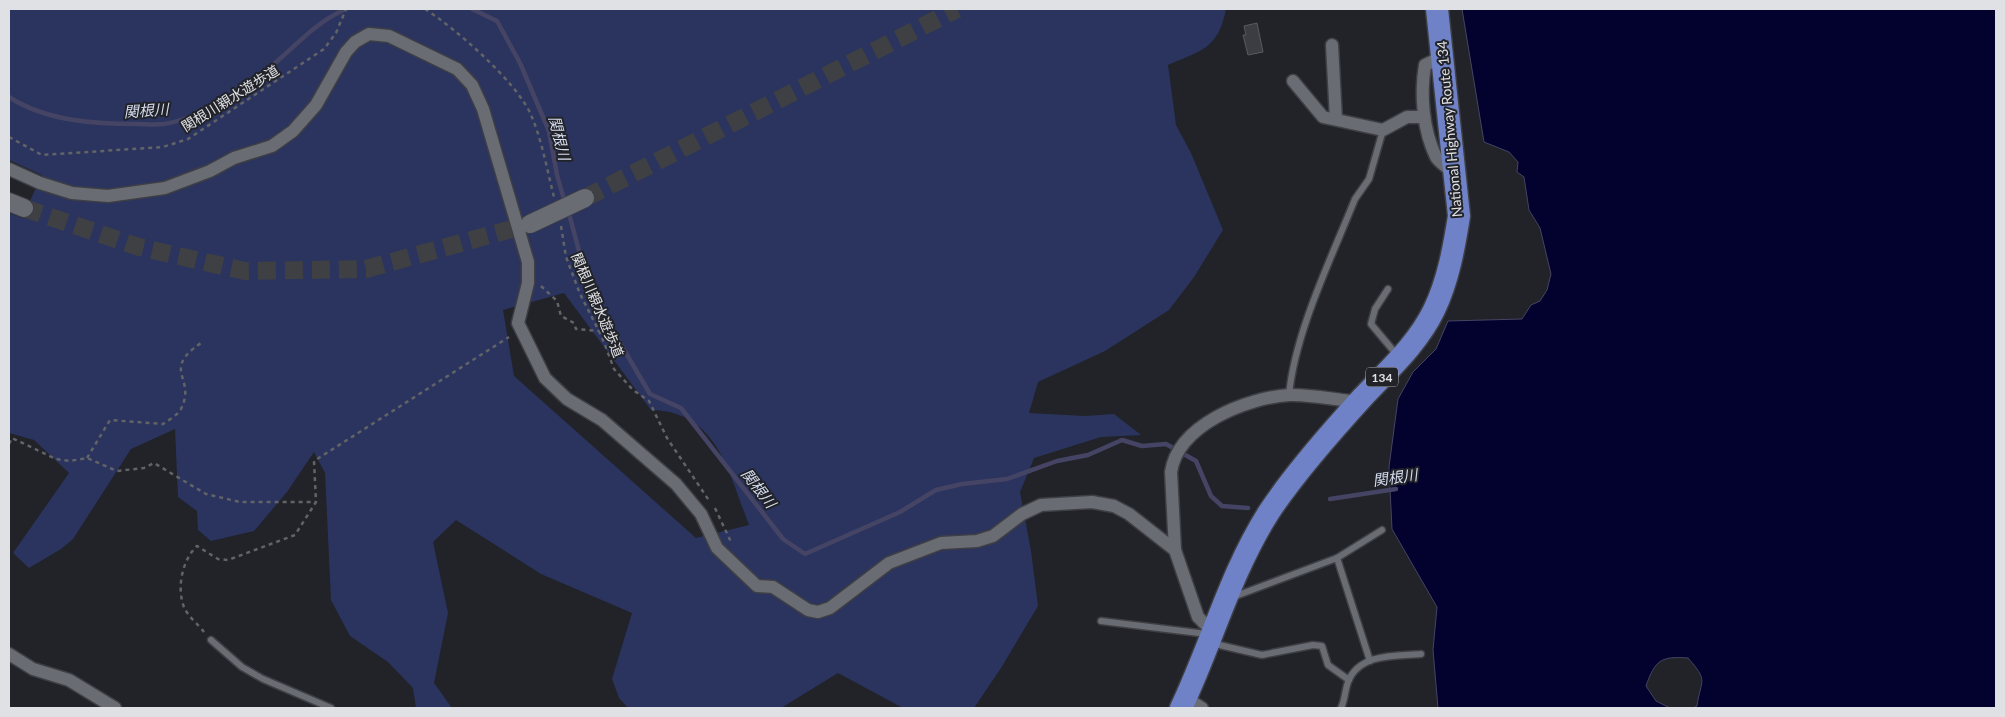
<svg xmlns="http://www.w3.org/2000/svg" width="2005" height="717" viewBox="0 0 2005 717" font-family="Lato,'Noto Sans JP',sans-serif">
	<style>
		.green { fill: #2a345f; fill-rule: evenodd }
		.water { fill: #03012d; stroke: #454464 }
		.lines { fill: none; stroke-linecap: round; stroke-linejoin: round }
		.stream { stroke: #454464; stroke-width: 4.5 }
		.building { fill: #3b3d43; stroke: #585a60 }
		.secondary-tunnel { stroke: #3e4044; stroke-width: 18; stroke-dasharray: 18 9; stroke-linecap: butt }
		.lane-casing { stroke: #3e3f44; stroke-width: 9 }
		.street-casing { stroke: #3e3f44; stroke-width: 15 }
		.secondary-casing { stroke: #3e3f44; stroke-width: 20 }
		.highway-casing { stroke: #3e3f44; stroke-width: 25 }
		.path { stroke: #616367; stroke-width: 2.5; stroke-dasharray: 4 4; stroke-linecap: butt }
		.lane { stroke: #6a6c73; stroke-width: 6 }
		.street { stroke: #6a6c73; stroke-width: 12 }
		.secondary { stroke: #6a6c73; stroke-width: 18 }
		.highway { stroke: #6f82c8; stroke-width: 22 }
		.secondary-bridge-casing { stroke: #3e3f44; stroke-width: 20; stroke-linecap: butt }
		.secondary-bridge { stroke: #6a6c73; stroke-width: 18 }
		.labels { text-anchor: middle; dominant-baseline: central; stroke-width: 4; stroke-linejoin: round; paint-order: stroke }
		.shield { fill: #212328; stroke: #a7a8ac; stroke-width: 1 }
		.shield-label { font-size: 12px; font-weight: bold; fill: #e0e1e5 }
		.street-label { font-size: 14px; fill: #e0e1e5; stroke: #212328 }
		.water-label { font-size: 15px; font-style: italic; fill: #d5dcef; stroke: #212328 }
	</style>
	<rect width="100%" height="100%" fill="#212328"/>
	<!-- green -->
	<path class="green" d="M9,9H1226C1218,49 1202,50 1168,65L1176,125L1191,153L1223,230L1194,277L1169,310L1105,351L1038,382L1029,413L1085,416L1114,414L1141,435L1101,437L1034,458L1020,492L1031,551L1038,606L1001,668L974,708H903L838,673L781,708H628L619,698L612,679L632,613L541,574L456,520L433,542L448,613L434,683L452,708H416L413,688L388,662L350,636L331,600L325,473L314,452L287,492L254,531L211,541L198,530L197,511L178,497L175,429L131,449L73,539L61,549L29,568L13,553L69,473L34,440L9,433V213L22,218L42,175L9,160ZM564,293L651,410C718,411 729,474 749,525L696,538L514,376L503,310Z"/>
	<!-- water -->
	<path class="water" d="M1462,9H1996V708H1693L1697,706C1701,678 1709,682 1688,658C1661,656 1655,660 1646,686L1656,701L1670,708H1438L1433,650L1437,607L1392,529L1389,467L1398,399L1413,372L1436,349L1448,321L1522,319L1531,305L1540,301L1547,290L1551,274L1540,228L1529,210L1524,177L1517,172L1518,162L1509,152L1484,142Z"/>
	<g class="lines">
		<!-- stream -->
		<g class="stream">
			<polyline points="472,9 497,21 520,63 549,131 557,175 565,203"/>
			<path d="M9,97C46,121 94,124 137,124C146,124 155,125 164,124C198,119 241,91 268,69C293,49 315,22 346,9"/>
			<polyline points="568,210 590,292 650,394 681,408 783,539 805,554 900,512 936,490 962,484 1007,479 1057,461 1088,455 1122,440 1142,446 1166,444 1196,461 1211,496 1222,506 1248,508"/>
			<polyline points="1330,499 1396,489"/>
		</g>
	</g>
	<!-- building -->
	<polygon class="building" points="1257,23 1263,52 1248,55 1243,35 1246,35 1244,26"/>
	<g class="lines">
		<!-- secondary-tunnel -->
		<g class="secondary-tunnel">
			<polyline points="585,198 957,9"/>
			<polyline points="24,208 139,247 245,271 366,269 530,224"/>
		</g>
		<!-- lane casing -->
		<g class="lane-casing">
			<g id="lane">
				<polyline points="1388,289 1375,309 1371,324 1397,355"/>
				<path d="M1289,395C1295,332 1331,259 1355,199L1369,179L1383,130"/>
				<polyline points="1337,558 1370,661"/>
				<polyline points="1233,597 1337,558 1382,530"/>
				<polyline points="1101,621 1207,634"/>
				<polyline points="211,640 242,667 263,679 331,708"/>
				<polyline points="1211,643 1262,655 1313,645 1322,646 1328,665 1349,680"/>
				<path d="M1341,708C1345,700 1345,690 1348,682C1359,653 1396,656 1421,654"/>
			</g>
		</g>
		<!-- street casing -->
		<g class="street-casing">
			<g id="street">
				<polyline points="1332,45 1336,119"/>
				<path d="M1442,57L1425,65C1420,95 1423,130 1436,157C1439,163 1449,168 1454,173"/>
				<polyline points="1293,81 1323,117 1383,130 1407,117 1424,117"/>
				<polyline points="9,169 40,183 72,193 108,196 165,188 210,171 234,158 272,146 293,131 316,105 346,52 355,42 369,34 389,36 457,69 472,85 483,109 528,262 528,283 518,323 545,378 567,399 602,420 676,484 701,514 717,548 757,586 773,587 808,610 818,612 830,608 889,563 941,543 977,541 993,536 1022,514 1041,505 1092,502 1114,506 1129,514 1175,550 1198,617 1212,631"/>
				<path d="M1175,550L1171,472C1178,425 1246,398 1289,395C1308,394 1331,399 1350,401L1360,400"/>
				<polyline points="9,654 33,669 69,680 115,708"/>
				<polyline points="1186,698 1202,708"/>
			</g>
		</g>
		<!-- secondary casing -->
		<g class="secondary-casing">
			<polyline id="secondary" points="9,202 24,208"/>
		</g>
		<!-- highway casing -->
		<g class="highway-casing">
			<path id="highway" d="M1181,708C1212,643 1230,573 1269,512C1294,474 1331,432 1362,398C1388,370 1417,345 1434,310C1448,281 1454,248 1459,216L1437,9"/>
		</g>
		<!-- path -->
		<g class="path">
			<path d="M425,9C455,28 517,82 531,115C542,140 547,170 554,197"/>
			<polyline points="9,137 42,155 163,147 188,139 324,49 336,33 346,9"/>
			<polyline points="561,226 566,257 580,294 602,337 614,369 633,390 649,401 667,438 710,502"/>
			<polyline points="541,286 557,301 561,316 574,323 576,329 599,331"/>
			<polyline points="9,444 12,438 56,459 70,461 87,458 117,471 144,468 154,463 206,494 240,502 316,502"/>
			<path d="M87,458L110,420L163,424C169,420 178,415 181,409C197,377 160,371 201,343"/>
			<polyline points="715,508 731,542"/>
			<path d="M204,632C198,624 185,614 183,604C177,585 183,559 197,546L218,559L228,560L295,535L316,502L314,461L509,337"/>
		</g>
		<!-- lane -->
		<use href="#lane" class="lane"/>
		<!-- street -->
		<use href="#street" class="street"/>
		<!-- secondary -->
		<use href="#secondary" class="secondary"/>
		<!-- highway -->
		<use href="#highway" class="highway"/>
		<!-- secondary-bridge casing -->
		<g class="secondary-bridge-casing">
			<polyline id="secondary-bridge" points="530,224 585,198"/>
		</g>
		<!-- secondary-bridge -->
		<use href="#secondary-bridge" class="secondary-bridge"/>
	</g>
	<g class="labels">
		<!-- shield labels -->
		<rect class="shield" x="1366" y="367.5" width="32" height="19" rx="4"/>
		<g class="shield-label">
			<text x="1382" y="377">134</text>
		</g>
		<!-- street labels -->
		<g class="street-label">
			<text transform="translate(230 98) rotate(-32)">関根川親水遊歩道</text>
			<text transform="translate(1449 129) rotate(-95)">National Highway Route 134</text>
			<text transform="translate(598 305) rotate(67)">関根川親水遊歩道</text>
		</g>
		<!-- water labels -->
		<g class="water-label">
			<text transform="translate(146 110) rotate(-4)">関根川</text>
			<text transform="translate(560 138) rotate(76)">関根川</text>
			<text transform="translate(1395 477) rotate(-8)">関根川</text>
			<text transform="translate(759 488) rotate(52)">関根川</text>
		</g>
	</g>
	<!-- border -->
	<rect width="2005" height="717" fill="none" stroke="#e0e1e5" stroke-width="20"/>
</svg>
